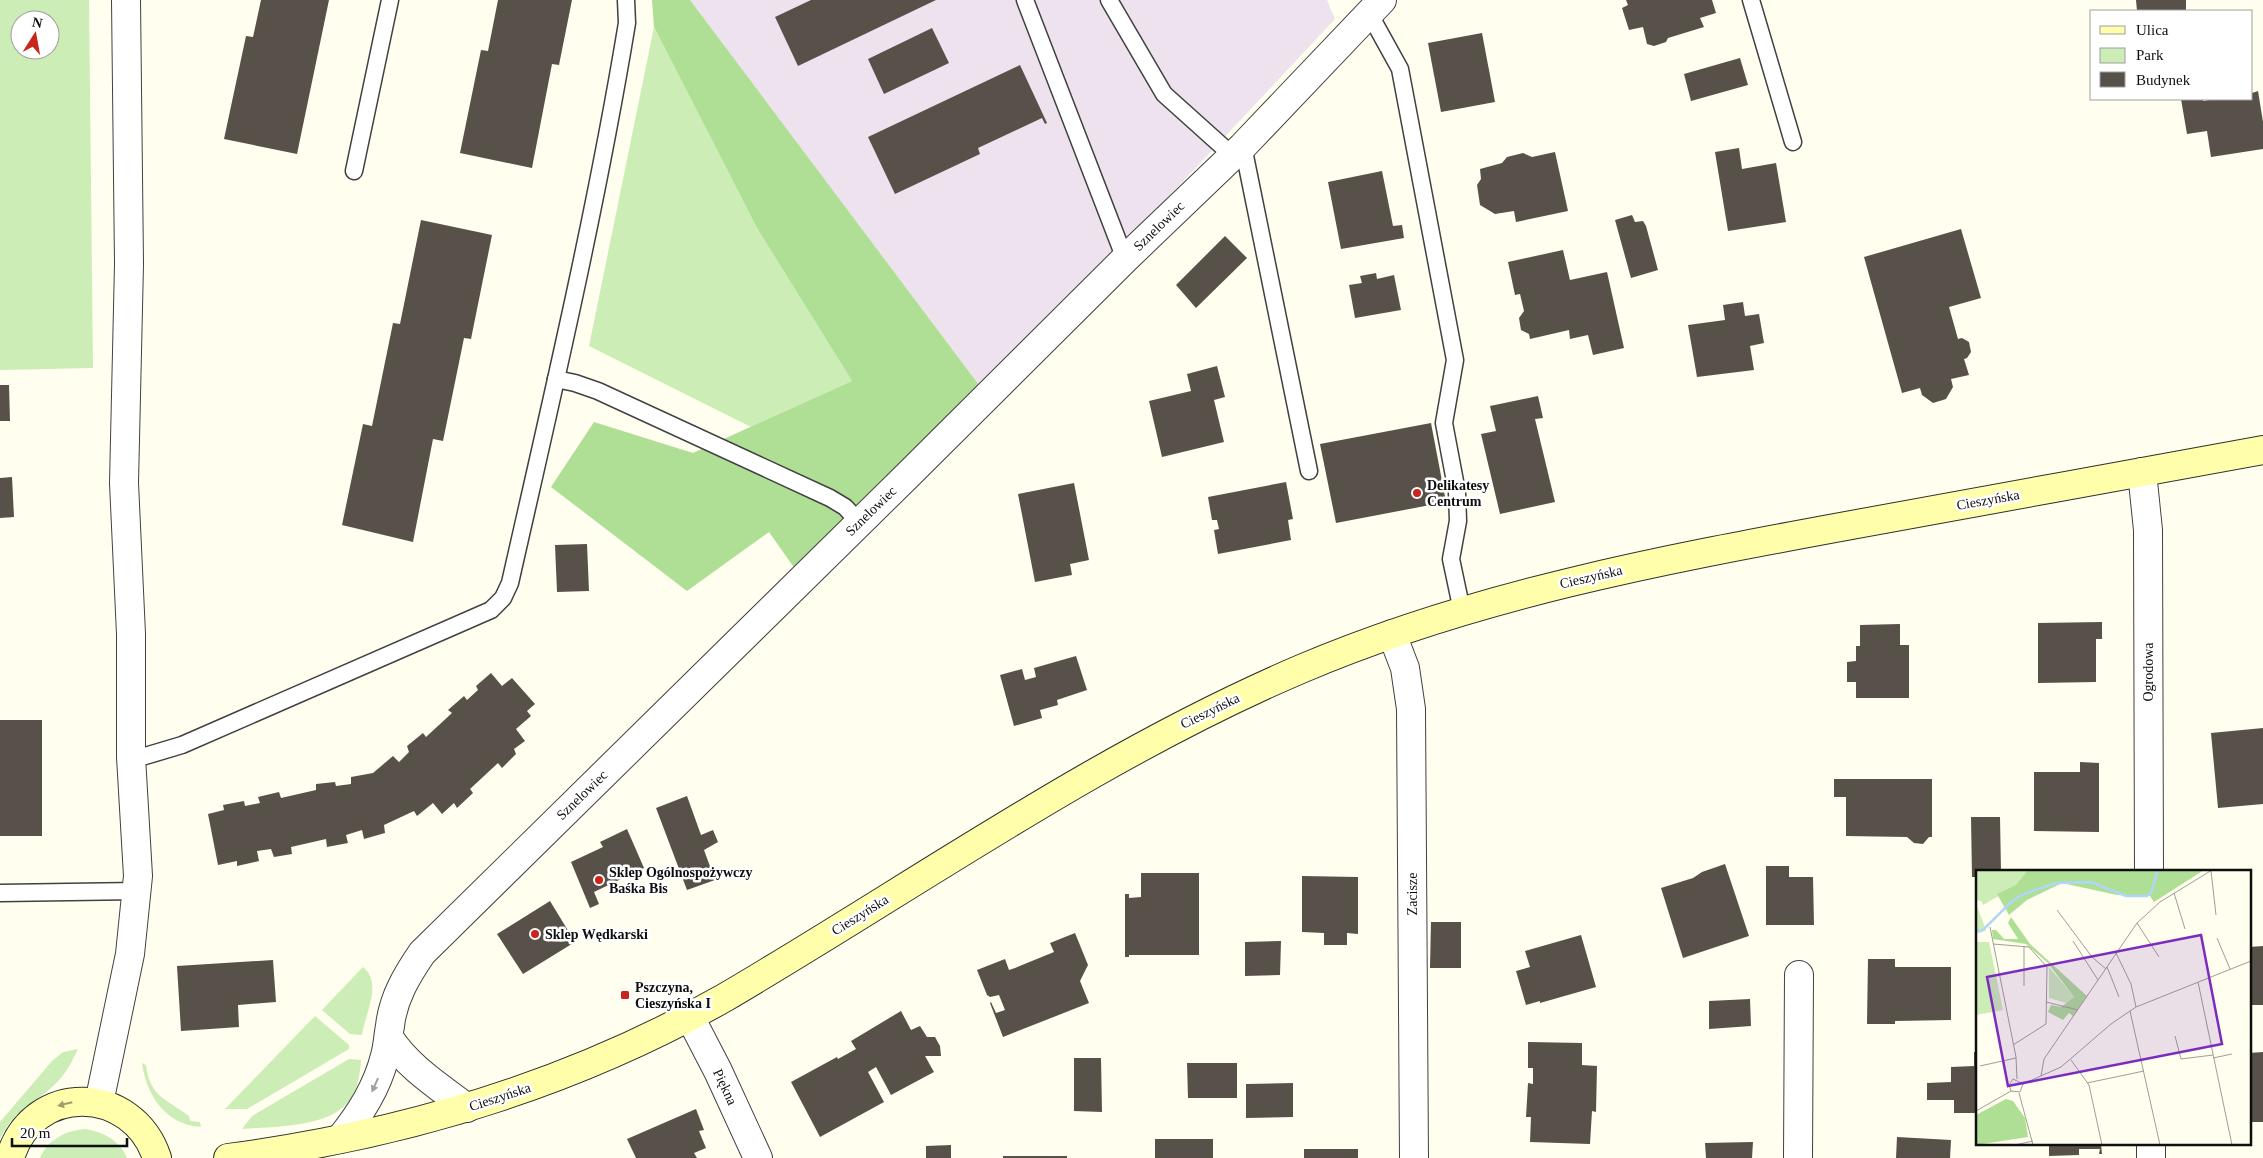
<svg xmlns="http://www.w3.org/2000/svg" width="2263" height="1158" viewBox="0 0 2263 1158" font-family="'Times New Roman',serif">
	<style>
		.industrial { fill: #ede2ed }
		.green { fill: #cdedb6; fill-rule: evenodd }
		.forest { fill: #aedf94 }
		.building { fill: #58514a }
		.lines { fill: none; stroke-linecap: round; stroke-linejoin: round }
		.service-casing { stroke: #414141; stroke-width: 19 }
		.minor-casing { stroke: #414141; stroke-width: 30 }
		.secondary-casing { stroke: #303030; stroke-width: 30 }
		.service { stroke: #fff; stroke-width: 16 }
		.minor { stroke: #fff; stroke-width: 28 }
		.secondary { stroke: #fffeaa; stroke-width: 28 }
		.oneway { fill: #9f9f9f }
		.oneway2 { fill: #9f9e6c }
		.poi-dot { fill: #c9251c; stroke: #fff; stroke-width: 2 }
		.labels { text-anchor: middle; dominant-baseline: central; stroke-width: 5; stroke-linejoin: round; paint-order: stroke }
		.street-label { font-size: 14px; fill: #0e0e0e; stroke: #fff }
		.poi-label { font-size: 14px; font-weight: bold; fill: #0e0e0e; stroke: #fff; text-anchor: start }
		.inset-river { fill: none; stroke: #b0d7fa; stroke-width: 2.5 }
		.inset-road { fill: none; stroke: #9f9e95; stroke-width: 1 }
		.view { fill: #7b2cbf; fill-opacity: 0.15; stroke: #7b2cbf; stroke-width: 2.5 }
		.inset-edge { fill: none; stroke: #0e0e0e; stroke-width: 2.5 }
	</style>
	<rect width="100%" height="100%" fill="#fffeef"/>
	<!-- industrial -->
	<polygon class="industrial" points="690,0 1327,0 1335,19 985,393"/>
	<!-- green -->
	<g class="green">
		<path d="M0,0H89L93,368L0,370ZM20,20H50V50H20Z"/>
		<polygon points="654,27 757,228 852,381 751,427 589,346"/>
		<path d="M363,967C383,983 365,1014 362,1035L350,1034L322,1010Z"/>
		<polygon points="315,1016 349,1045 349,1049 247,1109 225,1109"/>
		<path d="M78,1049C73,1059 68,1070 60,1079C39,1103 15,1106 0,1139V1122L52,1061L63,1052Z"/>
		<path d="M349,1059L361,1060C360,1071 359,1083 354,1093C337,1129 275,1126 242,1129L252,1116Z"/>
		<path d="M142,1063L146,1065C150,1097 166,1099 189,1116L190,1121L200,1122L201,1127C166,1125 146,1095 142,1063Z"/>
		<path d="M86,1129C105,1133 119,1140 127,1158H40C48,1139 67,1130 86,1129Z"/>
	</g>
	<!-- forest -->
	<polygon class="forest" points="652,0 690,0 985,393 795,569 769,532 687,591 551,487 594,422 693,453 852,381 757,228 654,27"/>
	<!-- building -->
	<g class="building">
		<polygon points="261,0 329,0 297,154 224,139 246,36 253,37"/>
		<polygon points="498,0 572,0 559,65 552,64 532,168 460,153 481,50 488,51"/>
		<polygon points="811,0 936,0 798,66 775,17"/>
		<polygon points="1626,0 1712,0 1716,13 1700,18 1704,27 1668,38 1666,42 1654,46 1647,44 1643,27 1629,30 1622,8 1628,5"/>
		<polygon points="2136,0 2186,0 2186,11 2137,11"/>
		<polygon points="932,28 949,63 884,94 868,59"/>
		<polygon points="1482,33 1495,102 1441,112 1428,43"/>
		<polygon points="1740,58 1748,85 1691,101 1684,74"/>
		<polygon points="1020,65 1047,123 1045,124 1042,118 978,148 980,154 895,194 868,137"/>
		<polygon points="2258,91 2263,122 2263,149 2211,157 2207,131 2187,134 2181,99 2203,99 2203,101 2216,99 2252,99 2252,93"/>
		<polygon points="1739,148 1742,169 1776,163 1786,222 1728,231 1715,152"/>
		<polygon points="1555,152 1568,211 1516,222 1514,211 1495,214 1480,205 1477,185 1481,179 1480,169 1502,163 1507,157 1523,153 1532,157"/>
		<polygon points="1382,171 1393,226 1402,225 1404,238 1341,249 1328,182"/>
		<polygon points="1632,215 1635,222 1643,221 1646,226 1658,270 1631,278 1615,220"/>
		<polygon points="421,220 492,235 471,339 464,338 443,441 433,439 413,542 342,525 363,424 372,426 393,323 400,324"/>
		<polygon points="1961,229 1981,298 1949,307 1958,339 1962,338 1969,342 1971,352 1967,358 1964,359 1969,375 1951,379 1953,387 1946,399 1933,403 1922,395 1920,388 1902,393 1864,257"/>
		<polygon points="1225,236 1247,258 1196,308 1176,285"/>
		<polygon points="1563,250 1570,280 1607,272 1624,348 1593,355 1588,335 1570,339 1569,330 1530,339 1529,334 1521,330 1519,318 1524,311 1520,294 1515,295 1508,262"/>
		<polygon points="1376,273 1377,279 1394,275 1401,310 1355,318 1349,285 1362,283 1360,276"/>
		<polygon points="1743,302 1745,316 1759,314 1764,343 1750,346 1754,370 1697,377 1688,325 1725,320 1723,305"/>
		<polygon points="1217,366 1225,397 1214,400 1224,442 1162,457 1149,401 1191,391 1187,374"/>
		<polygon points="0,385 9,385 10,421 0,421"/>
		<polygon points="1538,396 1543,418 1535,419 1555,502 1500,514 1481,434 1496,431 1490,406"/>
		<polygon points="1431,423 1446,502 1336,523 1320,444"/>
		<polygon points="12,477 14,517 0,518 0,478"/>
		<polygon points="1286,482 1293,519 1288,520 1291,540 1218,554 1214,530 1219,529 1217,520 1212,520 1208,497"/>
		<polygon points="1074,483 1089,560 1070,564 1072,575 1035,582 1018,494"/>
		<polygon points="587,544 589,591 557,592 555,545"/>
		<polygon points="2102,622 2102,639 2096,639 2096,682 2038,683 2038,623"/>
		<polygon points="1900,624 1900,645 1909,645 1909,698 1856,698 1856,682 1847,682 1847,662 1856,661 1856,646 1860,646 1860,625"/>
		<polygon points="1076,656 1087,690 1057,700 1058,705 1040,710 1042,718 1014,726 1000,675 1022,669 1025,680 1036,677 1034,668"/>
		<polygon points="491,673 502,686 512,678 535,704 527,711 531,716 516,729 525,741 514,749 516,754 502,768 498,763 470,789 473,793 457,808 454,803 442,814 433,803 417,816 414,811 384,825 385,833 364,839 362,830 346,835 348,843 327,847 326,839 291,847 292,854 274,857 271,849 257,851 259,861 237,866 237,861 218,865 208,814 224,810 223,805 244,801 245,806 260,803 258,797 279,792 281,798 316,790 316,784 335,782 336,786 351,784 351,777 373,773 393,756 399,762 409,752 407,746 423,733 426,737 452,713 448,710 464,696 467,700 478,690 476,686"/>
		<rect x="0" y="720" width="42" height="116"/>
		<polygon points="2263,728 2263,804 2218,808 2211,733"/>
		<polygon points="2080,762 2099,763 2099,832 2034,831 2034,772 2080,772"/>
		<polygon points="1834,779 1932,779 1932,837 1929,837 1923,844 1914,843 1907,837 1846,836 1846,797 1834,797"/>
		<polygon points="687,796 701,835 713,830 718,842 704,850 715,880 687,890 656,808"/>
		<polygon points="1971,817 2000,817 2001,872 1977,872 1977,877 1972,877"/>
		<polygon points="627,829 644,868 594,892 599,904 590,908 571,862 603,847 600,842"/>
		<polygon points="1725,864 1749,936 1683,958 1661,888 1693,878 1702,872"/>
		<polygon points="1766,866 1789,866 1789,877 1813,877 1814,925 1766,925"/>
		<polygon points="1141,873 1199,873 1199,955 1129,955 1129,957 1125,957 1125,894 1129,894 1129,898 1141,897"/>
		<polygon points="1302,876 1358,877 1358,934 1347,933 1347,945 1324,945 1324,933 1302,932"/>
		<polygon points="550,901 575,942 523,974 497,934"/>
		<polygon points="1431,922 1461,922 1461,968 1430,968"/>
		<polygon points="1075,933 1088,965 1080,981 1089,1003 1003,1037 990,1003 991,1002 996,1013 1005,1010 999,995 990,997 987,995 977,970 1005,959 1009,970 1015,968 1054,952 1050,943"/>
		<polygon points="1581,935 1596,987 1540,1003 1540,1001 1526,1005 1516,971 1530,967 1525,951"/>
		<polygon points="1281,941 1280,975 1245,976 1245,942"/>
		<polygon points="2263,946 2263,1005 2249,1005 2249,947"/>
		<polygon points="1868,959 1895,959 1895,967 1951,967 1951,1020 1895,1021 1895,1024 1867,1024"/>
		<polygon points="273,960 276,1002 238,1005 239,1027 181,1031 177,966"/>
		<polygon points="1750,999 1751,1026 1709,1029 1709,1001"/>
		<polygon points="901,1011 911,1030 920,1026 927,1037 935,1037 940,1046 941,1056 925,1056 934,1072 891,1095 876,1067 868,1072 884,1102 820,1137 791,1082 837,1057 838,1059 856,1049 851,1041"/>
		<polygon points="1528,1042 1582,1043 1582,1065 1597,1066 1596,1112 1592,1111 1590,1144 1530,1142 1531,1117 1526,1117 1528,1083 1533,1084 1533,1068 1528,1068"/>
		<polygon points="1974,1052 1977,1052 1977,1113 1954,1113 1954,1100 1927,1100 1927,1083 1951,1082 1951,1067 1974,1066"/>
		<polygon points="2263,1052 2263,1122 2249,1122 2249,1053"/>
		<polygon points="1074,1058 1101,1058 1102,1112 1074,1111"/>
		<polygon points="1187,1063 1237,1063 1237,1098 1188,1098"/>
		<polygon points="1293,1083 1293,1117 1246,1118 1246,1084"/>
		<polygon points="696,1109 704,1130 699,1131 706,1148 694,1153 697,1158 636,1158 627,1139"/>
		<polygon points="1897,1137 1951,1140 1950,1158 1896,1158"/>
		<rect x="1155" y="1139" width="58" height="19"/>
		<polygon points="1753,1142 1752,1158 1706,1158 1705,1143"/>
		<polygon points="2049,1144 2101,1144 2102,1154 2099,1154 2100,1149 2079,1149 2079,1155 2049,1156"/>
		<polygon points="951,1145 951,1158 926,1158 926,1146"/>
		<rect x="1304" y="1149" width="54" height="9"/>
		<rect x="1003" y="1156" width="64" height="2"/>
	</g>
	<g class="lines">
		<!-- service casing -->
		<g class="service-casing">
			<g id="service">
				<polyline points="1025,0 1125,259"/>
				<polyline points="1109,0 1164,94 1233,156"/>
				<polyline points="1751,0 1793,142"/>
				<polyline points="1369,13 1400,69 1455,360 1444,423 1457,492 1458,521 1451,559 1462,611"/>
				<polyline points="1243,146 1309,471"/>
				<polyline points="354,171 390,0"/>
				<polyline points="556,379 575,383 598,391 830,498 845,507 859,522"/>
				<path d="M131,757L145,756L182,745L491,610L503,598L510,583C552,397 596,211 627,23L626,0"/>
				<polyline points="0,893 138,891"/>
			</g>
		</g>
		<!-- minor casing -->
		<g class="minor-casing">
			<g id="minor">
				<polyline points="2142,472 2148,530 2149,872"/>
				<polyline points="1392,634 1405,668 1411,709 1414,1158"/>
				<polyline points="690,1017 718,1071 758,1158"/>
				<path d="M390,1039C409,1068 440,1087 467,1108"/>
				<polyline points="99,1103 130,954 138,876 131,757 131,634 124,483 129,264 126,0"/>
				<path d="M340,1139C360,1114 377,1088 385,1056C388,1045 388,1036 390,1026C393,998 407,975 422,953L908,475L1125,259L1243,146L1382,0"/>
				<polyline points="2151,1144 2151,1158"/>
				<polyline points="1798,1158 1799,975"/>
			</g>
		</g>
		<!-- secondary casing -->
		<g class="secondary-casing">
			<g id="secondary">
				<path d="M10,1158C32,1082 133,1084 157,1158"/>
				<path d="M228,1158C403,1135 570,1085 724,998C915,886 1097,756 1301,669C1475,595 1661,560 1846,526C1985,501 2124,475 2263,450"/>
			</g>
		</g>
		<!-- service -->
		<use href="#service" class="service"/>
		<!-- minor -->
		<use href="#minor" class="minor"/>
		<!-- secondary -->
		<use href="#secondary" class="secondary"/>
	</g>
	<!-- one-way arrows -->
	<defs><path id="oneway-solid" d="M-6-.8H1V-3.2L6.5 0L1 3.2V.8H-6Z" transform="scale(1.25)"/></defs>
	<use class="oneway" href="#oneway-solid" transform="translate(375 1085) rotate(114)"/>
	<use class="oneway2" href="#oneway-solid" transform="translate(65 1104) rotate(166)"/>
	<!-- markers -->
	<g class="poi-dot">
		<circle cx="1417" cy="493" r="5"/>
		<circle cx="599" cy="880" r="5"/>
		<circle cx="535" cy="934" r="5"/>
		<rect x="620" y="990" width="10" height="10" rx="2.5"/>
	</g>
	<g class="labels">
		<!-- street labels -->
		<g class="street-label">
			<text transform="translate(1159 226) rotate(-44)">Sznelowiec</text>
			<text transform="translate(1988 500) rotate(-10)">Cieszyńska</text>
			<text transform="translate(871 511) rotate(-44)">Sznelowiec</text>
			<text transform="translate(1591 577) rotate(-13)">Cieszyńska</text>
			<text transform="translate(2148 672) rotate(-90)">Ogrodowa</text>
			<text transform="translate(1210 711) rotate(-26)">Cieszyńska</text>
			<text transform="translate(582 795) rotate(-44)">Sznelowiec</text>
			<text transform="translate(1412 894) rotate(-90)">Zacisze</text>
			<text transform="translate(860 915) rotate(-32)">Cieszyńska</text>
			<text transform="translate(725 1087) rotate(65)">Piękna</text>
			<text transform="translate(500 1097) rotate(-18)">Cieszyńska</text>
		</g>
		<!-- poi labels -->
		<g class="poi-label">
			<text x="1427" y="485">Delikatesy<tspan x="1427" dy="16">Centrum</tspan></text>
			<text x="609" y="872">Sklep Ogólnospożywczy<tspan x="609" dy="16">Baśka Bis</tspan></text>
			<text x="545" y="934">Sklep Wędkarski</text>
			<text x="635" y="987">Pszczyna,<tspan x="635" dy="16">Cieszyńska I</tspan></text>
		</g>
	</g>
	<!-- overview -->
	<g transform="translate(1976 870)">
		<rect width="275" height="275" fill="#fffeef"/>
		<path d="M0,0H60L47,12L7,35L5,31L0,30ZM0,34L10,60L4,63H0ZM0,72H13L27,140L0,145ZM73,97L98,127L90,133L73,128Z" fill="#cdedb6"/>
		<path d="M52,0H228L178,32L174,26L141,25L86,13L51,30L33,45L21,24L40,15ZM35,47L54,74L111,126L97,146L93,143L87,150L72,142L75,135L85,137L98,127L72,93L50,74L17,69L16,60H20L28,69H42L32,53ZM30,229L37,231L49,248L52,267L0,275V245Z" fill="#aedf94"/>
		<path class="inset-river" d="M0,61L7,60L35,32L48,24L80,13L115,12L150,26H171L175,23L182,0"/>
		<path class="inset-road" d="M235,1L240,45M198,23L209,59M81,40L116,87L130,99M161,53L183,87M14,57L40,187L41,209M241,68L254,99M97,71L122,110M17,74L53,77L71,97L70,154L37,175M140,83L155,114L160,137M131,97L143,127M222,112L256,275M48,116V76M70,132L102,140M154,141L184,275M199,166L205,189L237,185M237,188L256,184M95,190L113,215L126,275M4,196L40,188M65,206L68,189L161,53L184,32L236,0M111,213L168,201M47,214L85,197L135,154L160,137L275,91M35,221L33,215L37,209L47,214M35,221L44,222L47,214M43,223L57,275M0,241L35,221M39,275L57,271"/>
		<path class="view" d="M225,65L246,174L32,216L11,107Z"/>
		<rect width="275" height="275" class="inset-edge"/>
	</g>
	<!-- legend -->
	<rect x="2090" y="10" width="162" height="90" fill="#ffffff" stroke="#9f9f9f"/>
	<rect x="2100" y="26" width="25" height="8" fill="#fffeaa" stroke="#9f9f9f"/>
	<text x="2136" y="35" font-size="15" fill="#0e0e0e">Ulica</text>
	<rect x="2100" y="48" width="25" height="15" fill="#cdedb6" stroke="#9f9f9f"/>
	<text x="2136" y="60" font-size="15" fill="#0e0e0e">Park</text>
	<rect x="2100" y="72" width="25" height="15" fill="#58514a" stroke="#9f9f9f"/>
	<text x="2136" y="85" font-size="15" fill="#0e0e0e">Budynek</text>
	<!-- north arrow -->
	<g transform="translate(35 35) rotate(11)"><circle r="24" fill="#ffffff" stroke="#9f9f9f"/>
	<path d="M0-4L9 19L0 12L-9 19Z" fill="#c9251c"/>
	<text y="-8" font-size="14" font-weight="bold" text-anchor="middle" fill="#0e0e0e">N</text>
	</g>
	<!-- scale -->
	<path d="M12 1138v8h115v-8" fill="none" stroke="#0e0e0e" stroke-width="2.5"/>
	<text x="20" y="1138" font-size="15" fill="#0e0e0e" stroke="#ffffff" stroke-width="4" paint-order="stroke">20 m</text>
</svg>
